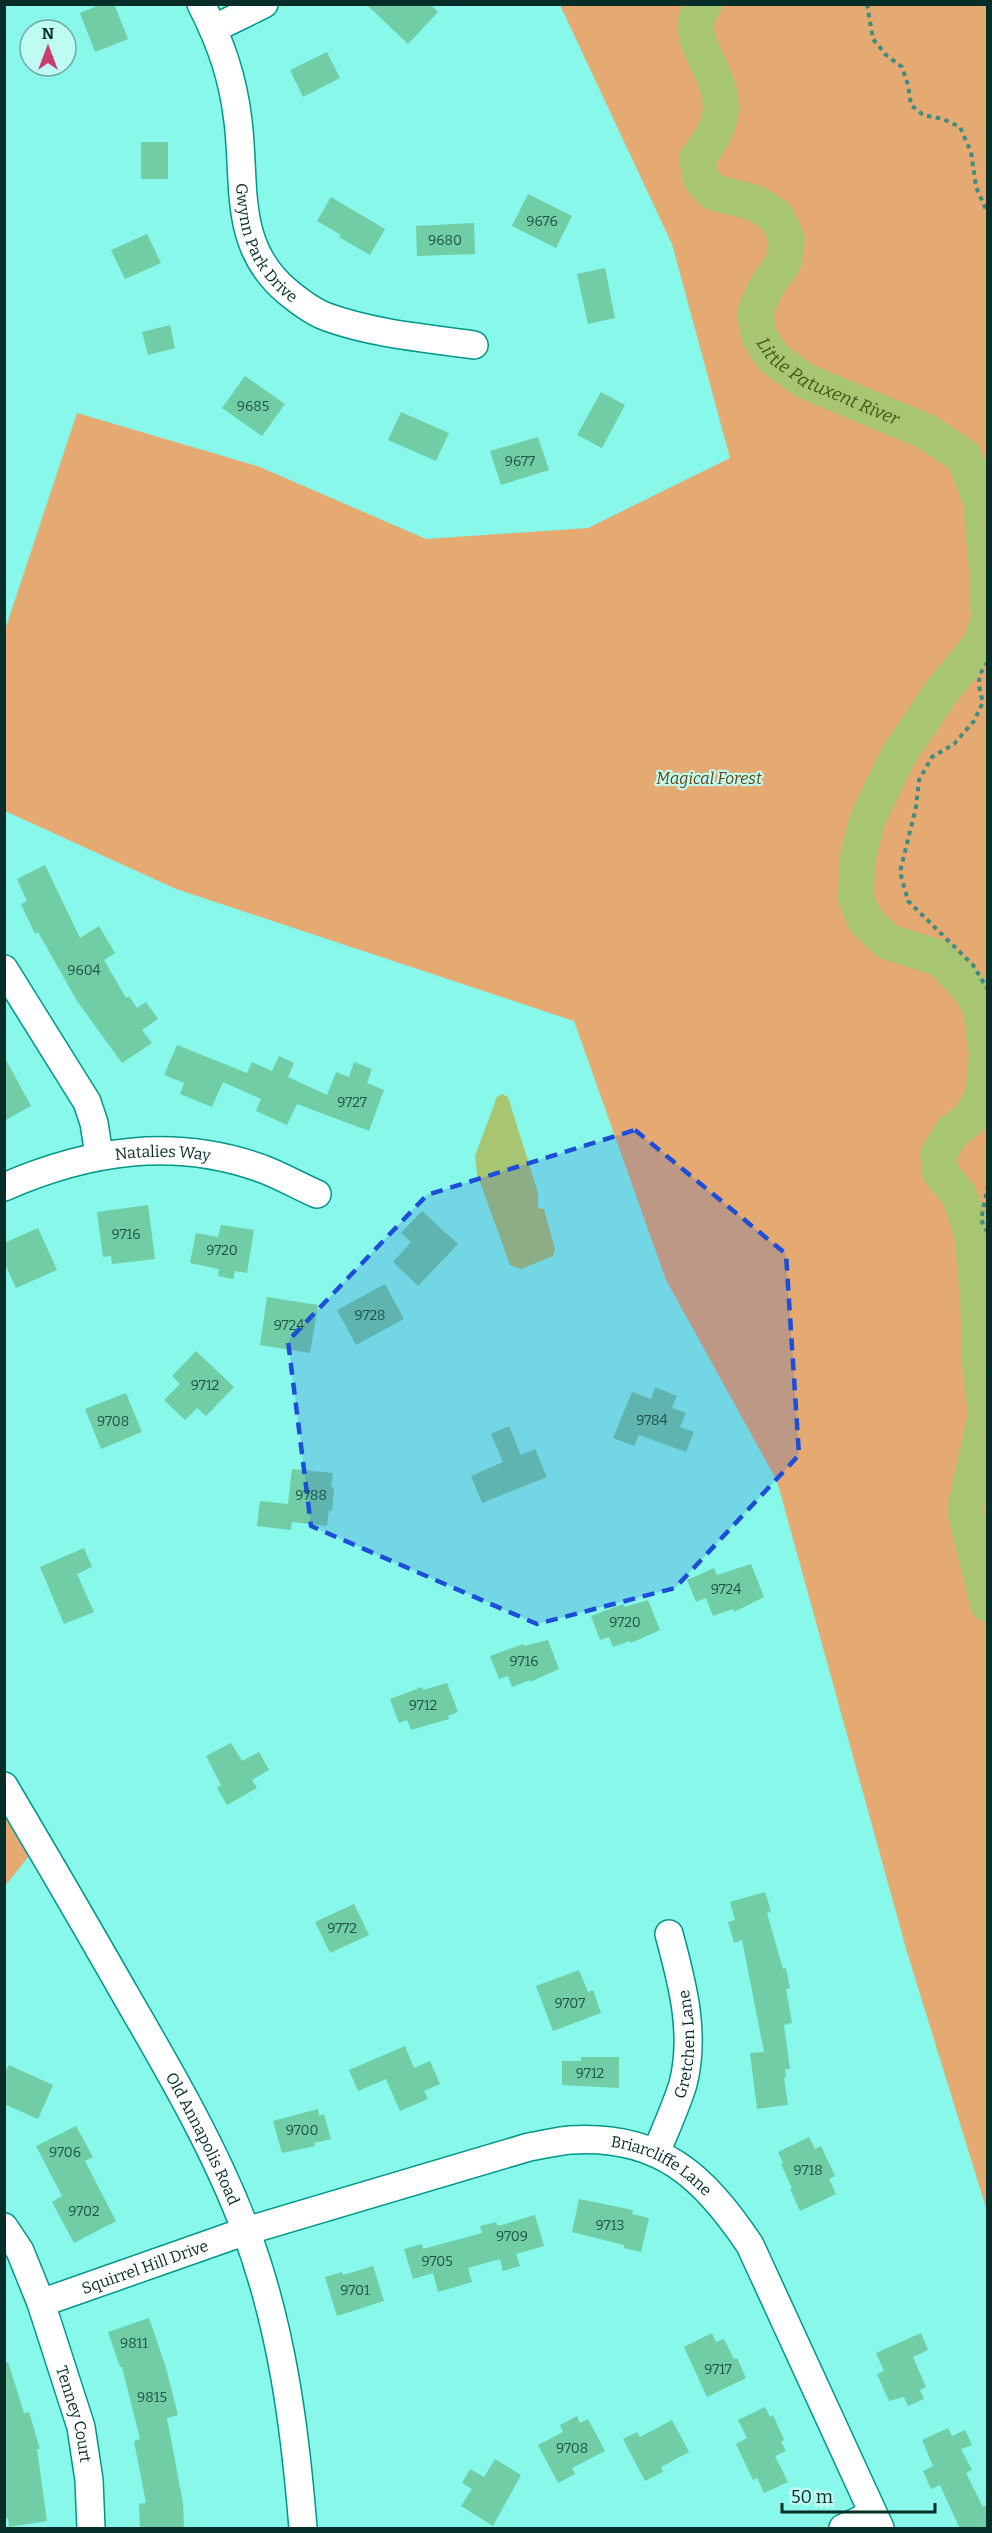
<svg xmlns="http://www.w3.org/2000/svg" width="992" height="2533" viewBox="0 0 992 2533" font-family="Bitter,serif">
	<style>
		.green { fill: #e5aa71 }
		.water { fill: #a8c572 }
		.lines { fill: none; stroke-linecap: round; stroke-linejoin: round }
		.river { stroke: #a8c572; stroke-width: 36 }
		.building { fill: #70cda6 }
		.minor-casing { stroke: #019689; stroke-width: 30 }
		.path { stroke: #428b81; stroke-width: 4; stroke-dasharray: 4.5 4.5; stroke-linecap: butt }
		.minor { stroke: #fff; stroke-width: 27 }
		.marked { fill: #1d4ed8; fill-opacity: 0.2; stroke: #1d4ed8; stroke-width: 4.5; stroke-dasharray: 12 8; stroke-linejoin: round }
		.labels { text-anchor: middle; dominant-baseline: central; stroke-width: 4.5; stroke-linejoin: round; paint-order: stroke }
		.number-label { font-size: 14px; fill: #205548 }
		.street-label { font-size: 16px; fill: #062d28; stroke: #befcf3 }
		.park-label { font-size: 16px; font-style: italic; fill: #6b400c; stroke: #befcf3 }
		.water-label { font-size: 18px; font-style: italic; fill: #44561b; stroke: #befcf3 }
	</style>
	<rect width="100%" height="100%" fill="#87f8e9"/>
	<!-- green -->
	<g class="green">
		<polygon points="560,5 987,5 987,2211 907,1952 777,1481 666,1280 574,1021 176,889 5,811 5,630 77,413 260,467 426,539 588,528 730,458 672,244"/>
		<polygon points="4,1804 32,1852 5,1886 4,1886"/>
	</g>
	<!-- water -->
	<polygon class="water" points="502,1094 508,1097 538,1193 538,1208 544,1209 555,1249 553,1256 521,1269 510,1265 477,1174 475,1156 497,1097"/>
	<g class="lines">
		<!-- river -->
		<g class="river">
			<path id="s1" d="M704,4C702,9 697,16 696,21C694,34 700,46 705,57C727,101 728,119 697,159L701,179L713,192L755,203L777,217L787,240L784,261L765,289L755,313L759,336L773,358L805,381L927,432L964,457L981,501L987,571L988,608"/>
			<polyline points="988,622 981,643 939,695 898,756 867,821 857,861 856,898 865,920 888,942 940,958 970,989 981,1009 987,1055 983,1096 969,1119 952,1132 938,1155 940,1172 959,1195 972,1232 978,1296 980,1364 986,1415 965,1510 988,1604"/>
		</g>
	</g>
	<!-- building -->
	<g class="building">
		<polygon points="102,4 114,4 128,39 95,52 80,13"/>
		<polygon points="366,4 430,4 438,12 408,44"/>
		<polygon points="327,52 340,78 303,97 290,70"/>
		<rect x="141" y="142" width="27" height="37"/>
		<polygon points="528,194 572,216 556,248 512,226"/>
		<polygon points="331,197 385,229 370,255 339,237 341,235 317,221"/>
		<polygon points="474,223 475,254 417,256 416,226"/>
		<polygon points="147,234 161,263 125,279 111,250"/>
		<polygon points="605,268 615,318 588,324 577,274"/>
		<polygon points="170,325 175,348 148,355 142,332"/>
		<polygon points="245,376 285,404 262,436 222,408"/>
		<polygon points="601,392 625,405 602,448 577,435"/>
		<polygon points="401,412 449,433 436,461 388,440"/>
		<polygon points="538,437 549,470 501,485 490,451"/>
		<polygon points="45,865 80,938 99,926 115,953 104,960 126,998 129,996 137,1008 146,1002 158,1019 142,1030 152,1043 122,1063 77,1001 38,932 35,934 21,904 27,901 17,879"/>
		<polygon points="177,1045 247,1073 252,1062 272,1071 279,1056 294,1063 288,1077 327,1095 336,1072 349,1077 354,1062 372,1069 367,1083 384,1090 369,1131 297,1104 287,1125 256,1111 261,1099 223,1082 212,1107 180,1094 184,1083 164,1075"/>
		<polygon points="4,1056 31,1106 4,1121"/>
		<polygon points="148,1205 155,1259 112,1264 111,1256 103,1257 97,1212"/>
		<polygon points="422,1211 458,1244 418,1286 393,1262 411,1242 401,1233"/>
		<polygon points="221,1225 254,1230 247,1273 235,1271 233,1279 218,1276 219,1269 190,1263 196,1233 218,1237"/>
		<polygon points="38,1228 57,1270 16,1288 4,1262 4,1243"/>
		<polygon points="385,1284 404,1319 356,1345 337,1310"/>
		<polygon points="267,1297 318,1305 310,1353 260,1345"/>
		<polygon points="196,1351 234,1387 206,1416 197,1408 185,1420 164,1400 180,1384 172,1376"/>
		<polygon points="655,1387 677,1396 672,1408 686,1413 680,1427 694,1432 686,1452 639,1435 634,1446 613,1438 632,1392 651,1399"/>
		<polygon points="126,1393 142,1432 101,1449 85,1409"/>
		<polygon points="509,1426 521,1455 535,1449 547,1477 482,1503 471,1476 503,1462 491,1434"/>
		<polygon points="292,1469 333,1473 331,1487 334,1488 332,1511 329,1510 327,1526 292,1522 291,1530 257,1526 260,1501 288,1504"/>
		<polygon points="84,1548 92,1567 77,1574 94,1612 64,1624 40,1567"/>
		<polygon points="751,1564 764,1597 734,1612 733,1609 713,1616 706,1598 696,1602 687,1580 714,1568 717,1575"/>
		<polygon points="648,1600 660,1630 631,1643 630,1641 613,1647 609,1637 600,1640 591,1616 623,1604 625,1607"/>
		<polygon points="548,1640 559,1669 530,1682 530,1680 512,1687 508,1676 499,1679 490,1656 523,1644 524,1646"/>
		<polygon points="447,1683 458,1712 448,1716 449,1719 411,1730 407,1720 399,1723 390,1699 422,1687 423,1690"/>
		<polygon points="231,1743 242,1761 259,1752 269,1770 252,1780 257,1788 227,1805 217,1788 221,1785 206,1756"/>
		<polygon points="765,1892 771,1911 767,1913 783,1969 786,1968 790,1988 786,1989 792,2023 784,2025 790,2069 785,2069 786,2077 784,2078 788,2105 757,2109 750,2053 764,2052 742,1940 734,1943 728,1922 735,1920 730,1902"/>
		<polygon points="354,1904 369,1935 330,1953 315,1922"/>
		<polygon points="579,1970 588,1992 593,1990 601,2013 553,2031 536,1986"/>
		<polygon points="405,2046 414,2068 430,2061 440,2084 424,2091 428,2099 400,2111 386,2079 358,2091 349,2070"/>
		<polygon points="581,2057 619,2057 619,2088 562,2085 562,2061 581,2061"/>
		<polygon points="9,2065 53,2085 38,2119 4,2104 4,2075"/>
		<polygon points="318,2109 319,2116 324,2114 331,2139 314,2143 315,2146 282,2153 273,2121"/>
		<polygon points="76,2126 93,2157 85,2161 116,2221 74,2243 52,2202 62,2196 36,2146"/>
		<polygon points="809,2137 815,2149 821,2146 835,2176 829,2179 836,2194 800,2211 790,2189 792,2188 781,2164 783,2163 778,2152"/>
		<polygon points="579,2199 633,2210 632,2214 649,2218 641,2252 624,2248 624,2245 572,2232"/>
		<polygon points="535,2215 544,2246 516,2254 520,2266 503,2271 500,2259 468,2268 472,2282 438,2292 433,2273 413,2279 404,2249 422,2244 423,2249 482,2233 480,2226 496,2222 498,2226"/>
		<polygon points="373,2266 384,2301 337,2316 325,2277 342,2272 343,2275"/>
		<polygon points="149,2318 166,2368 178,2415 167,2418 183,2503 184,2529 140,2529 139,2504 146,2503 134,2441 140,2439 122,2367 120,2367 108,2332"/>
		<polygon points="712,2333 716,2342 724,2339 734,2359 737,2358 746,2378 707,2397 684,2347"/>
		<polygon points="921,2333 928,2350 913,2357 926,2387 920,2390 924,2399 908,2406 904,2397 889,2401 877,2374 884,2371 876,2353"/>
		<polygon points="8,2362 24,2413 29,2412 40,2449 37,2449 47,2521 9,2527 8,2518 4,2519 4,2363"/>
		<polygon points="765,2407 770,2417 773,2415 784,2440 781,2442 786,2451 775,2456 788,2482 764,2493 757,2478 753,2480 736,2444 747,2438 738,2420"/>
		<polygon points="577,2416 580,2423 588,2419 605,2451 572,2468 575,2474 558,2483 538,2445 563,2432 560,2425"/>
		<polygon points="672,2420 689,2452 661,2467 663,2472 645,2481 623,2439 637,2432 640,2437"/>
		<polygon points="948,2428 952,2436 965,2430 972,2445 961,2449 972,2470 966,2473 983,2507 987,2505 987,2529 960,2529 940,2485 931,2489 923,2471 933,2466 922,2440"/>
		<polygon points="495,2459 521,2475 493,2526 461,2506 472,2489 462,2483 470,2469 484,2477"/>
	</g>
	<g class="lines">
		<!-- minor casing -->
		<g class="minor-casing">
			<g id="minor">
				<path id="s2" d="M201,4C221,43 233,78 238,121C246,184 232,247 289,293C300,302 313,312 327,317C374,334 425,338 474,345"/>
				<polyline points="213,29 264,4"/>
				<polyline points="4,969 87,1102 94,1123 99,1155"/>
				<path id="s3" d="M4,1187C89,1150 174,1137 263,1169C281,1176 299,1186 317,1194"/>
				<path id="s4" d="M4,1786C46,1857 88,1929 129,2001C172,2075 216,2151 246,2231C282,2327 295,2428 303,2528"/>
				<path id="s5" d="M656,2153C665,2130 676,2107 683,2084C696,2033 682,1982 669,1934"/>
				<path id="s6" d="M4,2227L20,2251L41,2303L81,2427L89,2480L91,2528"/>
				<path id="s7" d="M41,2303L246,2231L529,2147C543,2145 557,2141 570,2140C659,2134 704,2176 750,2245L880,2528"/>
				<polyline points="843,2528 873,2514"/>
			</g>
		</g>
		<!-- path -->
		<g class="path">
			<polyline points="867,4 873,39 886,55 902,67 908,85 911,105 923,115 943,119 960,127 971,152 976,187 988,214"/>
			<path d="M988,662C976,676 978,685 983,702L974,721L954,744L932,757L919,780L916,807L900,872L908,901L973,965L988,990"/>
			<polyline points="988,1185 981,1220 988,1233"/>
		</g>
		<!-- minor -->
		<use href="#minor" class="minor"/>
	</g>
	<!-- marked area -->
	<path class="marked" d="M635,1130L786,1254L799,1455L675,1588L537,1624L311,1526L288,1341L427,1195Z"/>
	<g class="labels">
		<!-- number labels -->
		<g class="number-label">
			<text x="542" y="221">9676</text>
			<text x="445" y="240">9680</text>
			<text x="253" y="406">9685</text>
			<text x="520" y="461">9677</text>
			<text x="84" y="970">9604</text>
			<text x="352" y="1102">9727</text>
			<text x="126" y="1234">9716</text>
			<text x="222" y="1250">9720</text>
			<text x="370" y="1315">9728</text>
			<text x="289" y="1325">9724</text>
			<text x="205" y="1385">9712</text>
			<text x="652" y="1420">9784</text>
			<text x="113" y="1421">9708</text>
			<text x="311" y="1495">9788</text>
			<text x="726" y="1589">9724</text>
			<text x="625" y="1622">9720</text>
			<text x="524" y="1661">9716</text>
			<text x="423" y="1705">9712</text>
			<text x="342" y="1928">9772</text>
			<text x="570" y="2003">9707</text>
			<text x="590" y="2073">9712</text>
			<text x="302" y="2130">9700</text>
			<text x="65" y="2152">9706</text>
			<text x="808" y="2170">9718</text>
			<text x="84" y="2211">9702</text>
			<text x="610" y="2225">9713</text>
			<text x="512" y="2236">9709</text>
			<text x="437" y="2261">9705</text>
			<text x="355" y="2290">9701</text>
			<text x="134" y="2343">9811</text>
			<text x="718" y="2369">9717</text>
			<text x="152" y="2397">9815</text>
			<text x="572" y="2448">9708</text>
		</g>
		<!-- street labels -->
		<g class="street-label">
			<text stroke="none"><textPath href="#s2" startOffset="252">Gwynn Park Drive</textPath></text>
			<text stroke="none"><textPath href="#s3" startOffset="164">Natalies Way</textPath></text>
			<text stroke="none"><textPath href="#s5" startOffset="114">Gretchen Lane</textPath></text>
			<text stroke="none"><textPath href="#s4" startOffset="405">Old Annapolis Road</textPath></text>
			<text stroke="none"><textPath href="#s7" startOffset="652">Briarcliffe Lane</textPath></text>
			<text stroke="none"><textPath href="#s7" startOffset="110">Squirrel Hill Drive</textPath></text>
			<text stroke="none"><textPath href="#s6" startOffset="201">Tenney Court</textPath></text>
		</g>
		<!-- park labels -->
		<g class="park-label">
			<text x="709" y="778">Magical Forest</text>
		</g>
		<!-- water labels -->
		<g class="water-label">
			<text stroke="none"><textPath href="#s1" startOffset="490">Little Patuxent River</textPath></text>
		</g>
	</g>
	<!-- border -->
	<rect width="992" height="2533" fill="none" stroke="#062d28" stroke-width="12"/>
	<!-- north arrow -->
	<g transform="translate(48 48)"><circle r="28" fill="#befcf3" stroke="#74a9a2" stroke-width="1.5"/>
	<path d="M0-4.5L10 22L0 15L-10 22Z" fill="#ca3d6c"/>
	<text y="-9" font-size="16" font-weight="bold" text-anchor="middle" fill="#062d28">N</text>
	</g>
	<!-- scale -->
	<path d="M782 2503v9h153v-9" fill="none" stroke="#062d28" stroke-width="3"/>
	<text x="791" y="2503" font-size="18" fill="#062d28" stroke="#befcf3" stroke-width="4.5" paint-order="stroke">50 m</text>
</svg>
